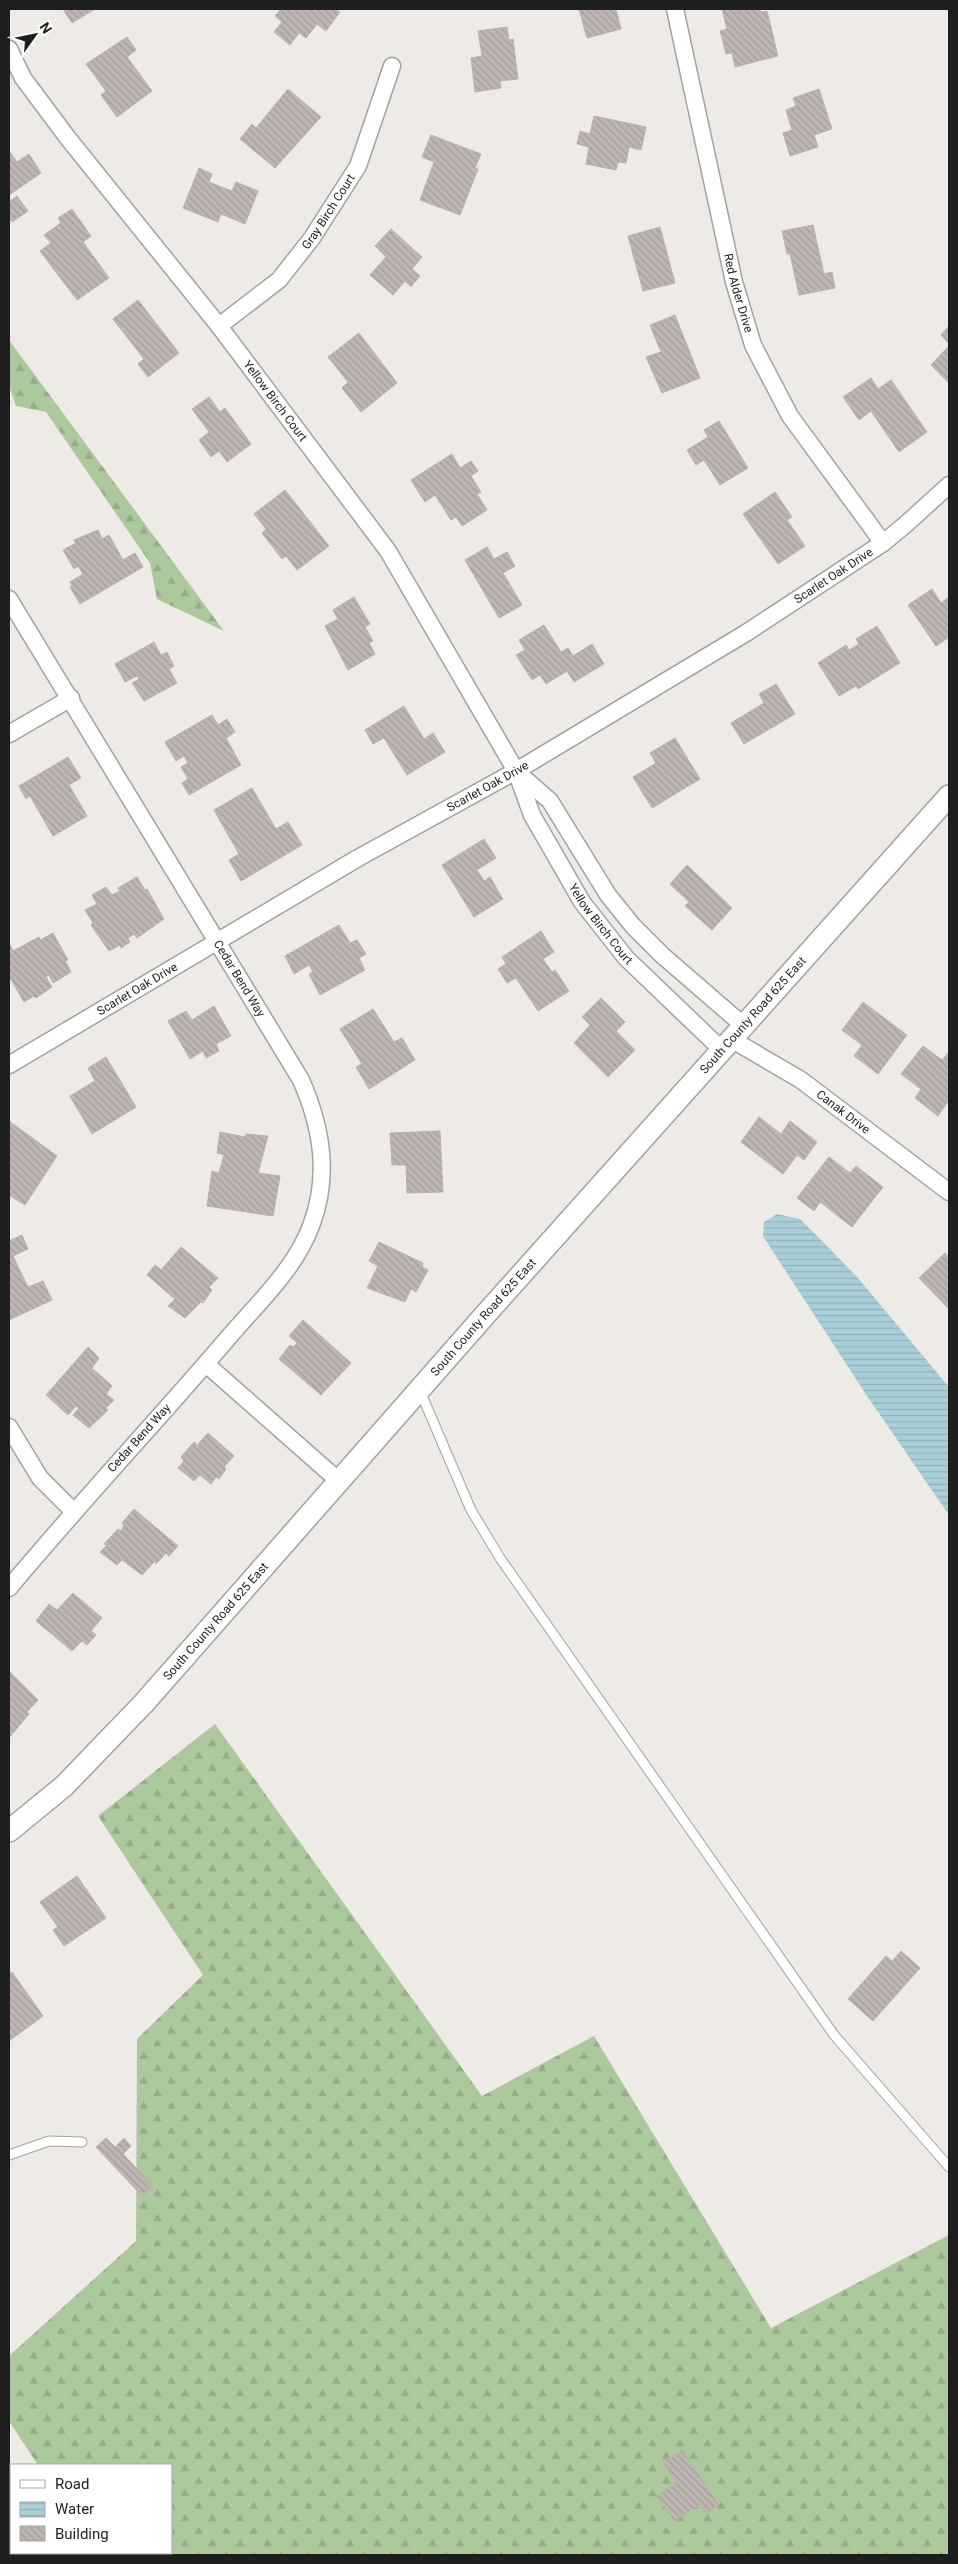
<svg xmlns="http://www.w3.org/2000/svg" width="958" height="2564" viewBox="0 0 958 2564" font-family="Roboto,sans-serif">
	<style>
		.forest { fill: url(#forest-firs) }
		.water { fill: url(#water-rules) }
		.building { fill: url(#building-back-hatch); stroke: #beb1a9 }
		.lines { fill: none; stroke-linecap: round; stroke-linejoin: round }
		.service-casing { stroke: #a2a2a2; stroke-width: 11 }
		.minor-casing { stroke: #a2a2a2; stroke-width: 19 }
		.tertiary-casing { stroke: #a2a2a2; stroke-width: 24 }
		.service { stroke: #fff; stroke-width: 9 }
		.minor { stroke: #fff; stroke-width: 16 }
		.tertiary { stroke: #fff; stroke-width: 21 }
		.labels { text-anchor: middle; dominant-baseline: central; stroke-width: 4; stroke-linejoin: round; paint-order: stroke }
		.street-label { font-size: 12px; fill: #1e1e1e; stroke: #fff }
	</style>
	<defs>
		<pattern id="forest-firs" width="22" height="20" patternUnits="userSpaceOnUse" patternTransform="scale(1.25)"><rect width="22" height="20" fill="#acc99d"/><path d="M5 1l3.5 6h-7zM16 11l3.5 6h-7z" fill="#94ac87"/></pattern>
		<pattern id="water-rules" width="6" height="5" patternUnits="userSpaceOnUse" patternTransform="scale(1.25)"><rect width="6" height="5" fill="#a9cfd8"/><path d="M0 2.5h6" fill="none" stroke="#91b1b9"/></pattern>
		<pattern id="building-back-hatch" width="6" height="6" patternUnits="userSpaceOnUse" patternTransform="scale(1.25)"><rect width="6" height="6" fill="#beb6b2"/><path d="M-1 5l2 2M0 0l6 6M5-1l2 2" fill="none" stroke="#a39c99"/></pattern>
	</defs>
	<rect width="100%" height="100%" fill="#eeeae5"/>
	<!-- forest -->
	<g class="forest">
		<polygon points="9,340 224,631 157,599 150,563 46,412 16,406 9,386"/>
		<polygon points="215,1724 482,2096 594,2036 771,2328 949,2235 949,2555 53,2555 56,2553 171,2553 171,2465 38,2465 9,2421 9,2356 136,2241 137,2039 203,1975 98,1816"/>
	</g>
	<!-- water -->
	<polygon class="water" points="777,1214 800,1219 824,1243 858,1278 949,1387 949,1515 865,1393 763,1236 764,1222"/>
	<!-- building -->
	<g class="building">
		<polygon points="63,9 95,9 72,23"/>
		<polygon points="281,9 335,9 340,12 326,31 317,24 306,38 299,33 290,45 274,32 282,22 275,16"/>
		<polygon points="579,9 616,9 621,29 587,38"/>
		<polygon points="722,9 760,9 761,12 767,11 778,56 735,67 732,53 726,54 720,31 727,29"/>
		<polygon points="507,27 509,40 513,39 518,79 500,81 501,88 475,92 471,58 482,56 478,31"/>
		<polygon points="127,37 136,50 127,57 152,91 117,117 101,95 106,91 86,64"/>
		<polygon points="288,89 321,117 275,168 240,139 252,124 256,128"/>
		<polygon points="819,89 832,129 814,135 818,147 790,156 783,133 792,130 786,110 796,106 793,98"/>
		<polygon points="594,116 646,127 641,150 629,147 626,163 618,162 616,170 586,164 589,147 577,144 580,131 590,134"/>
		<polygon points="431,135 481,154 475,168 478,169 460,215 420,200 434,162 422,157"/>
		<polygon points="9,151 17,162 29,154 41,173 9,195"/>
		<polygon points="199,168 212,174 209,182 232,191 236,182 258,191 245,224 221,214 218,222 183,208"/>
		<polygon points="17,196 28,211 12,222 9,218 9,202"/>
		<polygon points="72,209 91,236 83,242 109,278 77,300 40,251 51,243 44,235 61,223 58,218"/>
		<polygon points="813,225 824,274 832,272 835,288 799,295 790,254 787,254 782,231"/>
		<polygon points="660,227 675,283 643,291 628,236"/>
		<polygon points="391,229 422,257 412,269 420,276 411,287 405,281 393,295 370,275 386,257 375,246"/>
		<polygon points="138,300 179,353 148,377 138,364 144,359 113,319"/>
		<polygon points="675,315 700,378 662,393 646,357 661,352 650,325"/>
		<polygon points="949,326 949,344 941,335"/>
		<polygon points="359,333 397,383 361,412 342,388 348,382 328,357"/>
		<polygon points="949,346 949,383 931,365"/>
		<polygon points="871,378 878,389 891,380 927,432 899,452 871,411 859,420 843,397"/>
		<polygon points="209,397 220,412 225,408 251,444 227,462 219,451 211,457 199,440 209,432 192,409"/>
		<polygon points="719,421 748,468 720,485 704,460 696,465 687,450 708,437 704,430"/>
		<polygon points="452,454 460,468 471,461 478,471 471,476 481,492 477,494 487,510 462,526 456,517 451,520 435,495 425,502 411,480"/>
		<polygon points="285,490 329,546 297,570 286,556 282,559 262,533 266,529 254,514"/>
		<polygon points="775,492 792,517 787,520 805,546 778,564 743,514"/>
		<polygon points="98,530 102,539 109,535 123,560 135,553 143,567 80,604 70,587 72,586 70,582 83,574 78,566 74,569 63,550 76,543 74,540"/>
		<polygon points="487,547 494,559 507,552 515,566 503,573 522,605 499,618 465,560"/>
		<polygon points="932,589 941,603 949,597 949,637 936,646 908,605"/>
		<polygon points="354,597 370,624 365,627 373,641 369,643 375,654 348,670 325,626 338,619 333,610"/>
		<polygon points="544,625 561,652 568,648 573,656 592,644 604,664 574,682 567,671 546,684 540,675 532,680 516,655 525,650 519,640"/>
		<polygon points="877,626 900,663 858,689 856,686 839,696 818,663 846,645 849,650 859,644 856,639"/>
		<polygon points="154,642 161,655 167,652 174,666 169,669 177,683 144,701 132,683 139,679 137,676 125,682 115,664"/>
		<polygon points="776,684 795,714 744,744 731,723 764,703 759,694"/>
		<polygon points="404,706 424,739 433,733 445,752 407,775 384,738 373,744 365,730"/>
		<polygon points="212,715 218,725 227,719 235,732 226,738 241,765 189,795 182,783 188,779 181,767 188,763 184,756 176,761 165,742"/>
		<polygon points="675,738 700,779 652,808 633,777 656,763 650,753"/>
		<polygon points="68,757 81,778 69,785 87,816 53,836 30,796 26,799 19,786"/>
		<polygon points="252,788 276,829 288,822 302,845 241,881 229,860 239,854 214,810"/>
		<polygon points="484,839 496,858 477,870 484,881 490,877 503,899 474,917 442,865"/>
		<polygon points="687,865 732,908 712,930 685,906 689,902 670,884"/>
		<polygon points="137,877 145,890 147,889 164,919 137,938 134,934 128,938 130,942 121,948 120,945 109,951 91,925 93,923 85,910 97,904 92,895 106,887 112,895 120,891 118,888"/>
		<polygon points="339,925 350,943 357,940 366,954 359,958 365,970 320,995 309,974 313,972 309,965 294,974 285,956"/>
		<polygon points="541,931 554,952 543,959 552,972 555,970 569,991 538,1011 516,978 507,983 498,969 506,964 502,957"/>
		<polygon points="53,933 68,960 65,961 71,972 53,983 49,975 46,977 52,987 36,998 34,996 24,1002 9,976 9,943 13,951 39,937 40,940"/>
		<polygon points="601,998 625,1022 616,1031 635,1050 608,1077 574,1043 590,1025 582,1017"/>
		<polygon points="863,1002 907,1035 878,1074 854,1056 862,1045 842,1030"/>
		<polygon points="214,1006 231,1036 216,1044 219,1051 206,1058 203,1051 190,1059 168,1021 186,1011 192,1020"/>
		<polygon points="373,1009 394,1042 402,1038 415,1060 369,1089 356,1067 362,1064 340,1029"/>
		<polygon points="923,1046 942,1060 949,1052 949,1100 938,1116 915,1098 921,1089 901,1074"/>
		<polygon points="106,1057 136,1107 92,1134 70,1096 95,1081 88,1068"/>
		<polygon points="759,1117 781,1134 790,1121 817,1142 804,1160 797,1155 783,1174 741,1142"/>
		<polygon points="9,1121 57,1156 25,1205 9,1195"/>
		<polygon points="440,1131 443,1192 407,1193 406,1165 392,1165 390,1133"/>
		<polygon points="220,1132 245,1137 246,1134 268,1136 258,1173 280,1176 273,1216 207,1206 212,1171 219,1173 224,1155 217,1153"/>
		<polygon points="829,1157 850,1173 856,1166 883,1187 852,1227 820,1202 814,1211 797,1198"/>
		<polygon points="22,1235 28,1249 13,1256 28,1287 43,1281 52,1300 9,1320 9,1241"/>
		<polygon points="379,1242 423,1263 422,1267 428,1270 416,1292 411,1289 405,1302 367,1288 378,1266 369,1261"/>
		<polygon points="181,1247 218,1278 209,1287 212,1290 203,1303 201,1302 185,1318 168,1306 175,1299 147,1275 155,1265 161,1270"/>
		<polygon points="945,1253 949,1258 949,1309 919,1278"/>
		<polygon points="303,1320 351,1363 321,1395 279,1359 290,1345 293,1347 297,1343 289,1336"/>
		<polygon points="88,1347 99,1358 92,1368 112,1386 106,1394 114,1400 106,1408 108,1410 89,1428 73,1415 79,1408 76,1406 68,1415 46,1395"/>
		<polygon points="208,1433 234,1456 224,1467 226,1469 219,1479 216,1477 211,1484 200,1475 194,1481 178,1468 184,1461 181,1457 194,1442 199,1446 199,1443"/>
		<polygon points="134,1509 178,1546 169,1556 166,1553 156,1564 155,1561 142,1575 122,1560 117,1565 100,1552 107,1545 104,1544 118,1529 121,1531 124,1525 122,1523"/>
		<polygon points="73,1593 102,1618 91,1631 96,1635 87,1645 82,1641 72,1651 36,1621 49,1604 57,1610"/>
		<polygon points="9,1671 38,1700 27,1712 29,1714 9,1738"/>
		<polygon points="77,1876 106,1918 64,1946 53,1930 58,1927 40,1902"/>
		<polygon points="901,1951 920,1968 873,2021 848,1999 886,1956 892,1961"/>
		<polygon points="12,1972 43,2016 9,2041 9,1974"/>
		<polygon points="106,2138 115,2147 124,2138 131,2146 123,2154 153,2186 142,2196 96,2147"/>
		<polygon points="682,2450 719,2505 706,2513 700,2504 674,2521 657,2496 677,2482 663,2462"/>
	</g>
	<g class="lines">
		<!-- service casing -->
		<g class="service-casing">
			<g id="service">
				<polyline points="420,1391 471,1510 500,1558 834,2035 949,2167"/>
				<polyline points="9,2155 49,2141 82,2142"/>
			</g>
		</g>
		<!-- minor casing -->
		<g class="minor-casing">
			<g id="minor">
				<path id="s1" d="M675,9L734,282L753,345L790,416L883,543"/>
				<path id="s2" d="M9,49L23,78L67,137L219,326L388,551L516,771L532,815L582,902L626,958L722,1050"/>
				<path id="s3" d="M219,326L279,280L312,238L358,166L392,66"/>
				<path id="s4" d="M9,599L301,1080C322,1128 330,1176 311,1226C295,1269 257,1304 228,1338C156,1422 80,1503 9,1588"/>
				<polyline points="9,734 71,698"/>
				<polyline points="518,773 550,801 608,895 633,926 662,955 744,1026"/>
				<path id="s5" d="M731,1039L801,1080L949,1192"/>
				<path id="s6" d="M9,1065L358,858L516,771L746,633L883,543L905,525L949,485"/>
				<polyline points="206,1364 340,1482"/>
				<polyline points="9,1427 40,1478 73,1511"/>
			</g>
		</g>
		<!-- tertiary casing -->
		<g class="tertiary-casing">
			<g id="tertiary">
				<path id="s7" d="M9,1831L64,1786L144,1703L485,1315L949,796"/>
			</g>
		</g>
		<!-- service -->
		<use href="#service" class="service"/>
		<!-- minor -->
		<use href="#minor" class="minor"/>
		<!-- tertiary -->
		<use href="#tertiary" class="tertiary"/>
	</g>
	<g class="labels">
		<!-- street labels -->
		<g class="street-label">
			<text stroke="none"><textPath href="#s3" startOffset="160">Gray Birch Court</textPath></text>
			<text stroke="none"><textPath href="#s1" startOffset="291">Red Alder Drive</textPath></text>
			<text stroke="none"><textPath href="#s2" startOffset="442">Yellow Birch Court</textPath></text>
			<text stroke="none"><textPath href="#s6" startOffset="959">Scarlet Oak Drive</textPath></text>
			<text stroke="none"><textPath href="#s6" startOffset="554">Scarlet Oak Drive</textPath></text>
			<text stroke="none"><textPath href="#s2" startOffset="1060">Yellow Birch Court</textPath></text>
			<text stroke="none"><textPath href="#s4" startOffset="444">Cedar Bend Way</textPath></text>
			<text stroke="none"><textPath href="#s6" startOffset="149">Scarlet Oak Drive</textPath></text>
			<text stroke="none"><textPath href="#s7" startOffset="1105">South County Road 625 East</textPath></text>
			<text stroke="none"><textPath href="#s5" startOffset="134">Canak Drive</textPath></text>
			<text stroke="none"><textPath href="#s7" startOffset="700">South County Road 625 East</textPath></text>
			<text transform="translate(139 1438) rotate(-48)">Cedar Bend Way</text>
			<text stroke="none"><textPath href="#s7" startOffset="295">South County Road 625 East</textPath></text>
		</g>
	</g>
	<!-- border -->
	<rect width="958" height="2564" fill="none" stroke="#1e1e1e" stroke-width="20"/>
	<!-- legend -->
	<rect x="10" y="2464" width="162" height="90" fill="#ffffff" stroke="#a5a5a5"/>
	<rect x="20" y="2480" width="25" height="8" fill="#ffffff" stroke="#a5a5a5"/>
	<text x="55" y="2489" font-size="15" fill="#1e1e1e">Road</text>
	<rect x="20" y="2502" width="25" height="15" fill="url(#water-rules)" stroke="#a5a5a5"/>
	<text x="55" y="2514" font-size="15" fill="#1e1e1e">Water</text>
	<rect x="20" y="2526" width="25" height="15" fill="url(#building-back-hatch)" stroke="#a5a5a5"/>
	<text x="55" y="2539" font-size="15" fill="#1e1e1e">Building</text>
	<!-- north arrow -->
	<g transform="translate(35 35) rotate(57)" stroke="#ffffff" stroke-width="4" paint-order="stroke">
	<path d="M0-4L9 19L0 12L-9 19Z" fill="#1e1e1e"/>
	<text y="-8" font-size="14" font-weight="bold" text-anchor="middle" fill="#1e1e1e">N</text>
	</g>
</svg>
